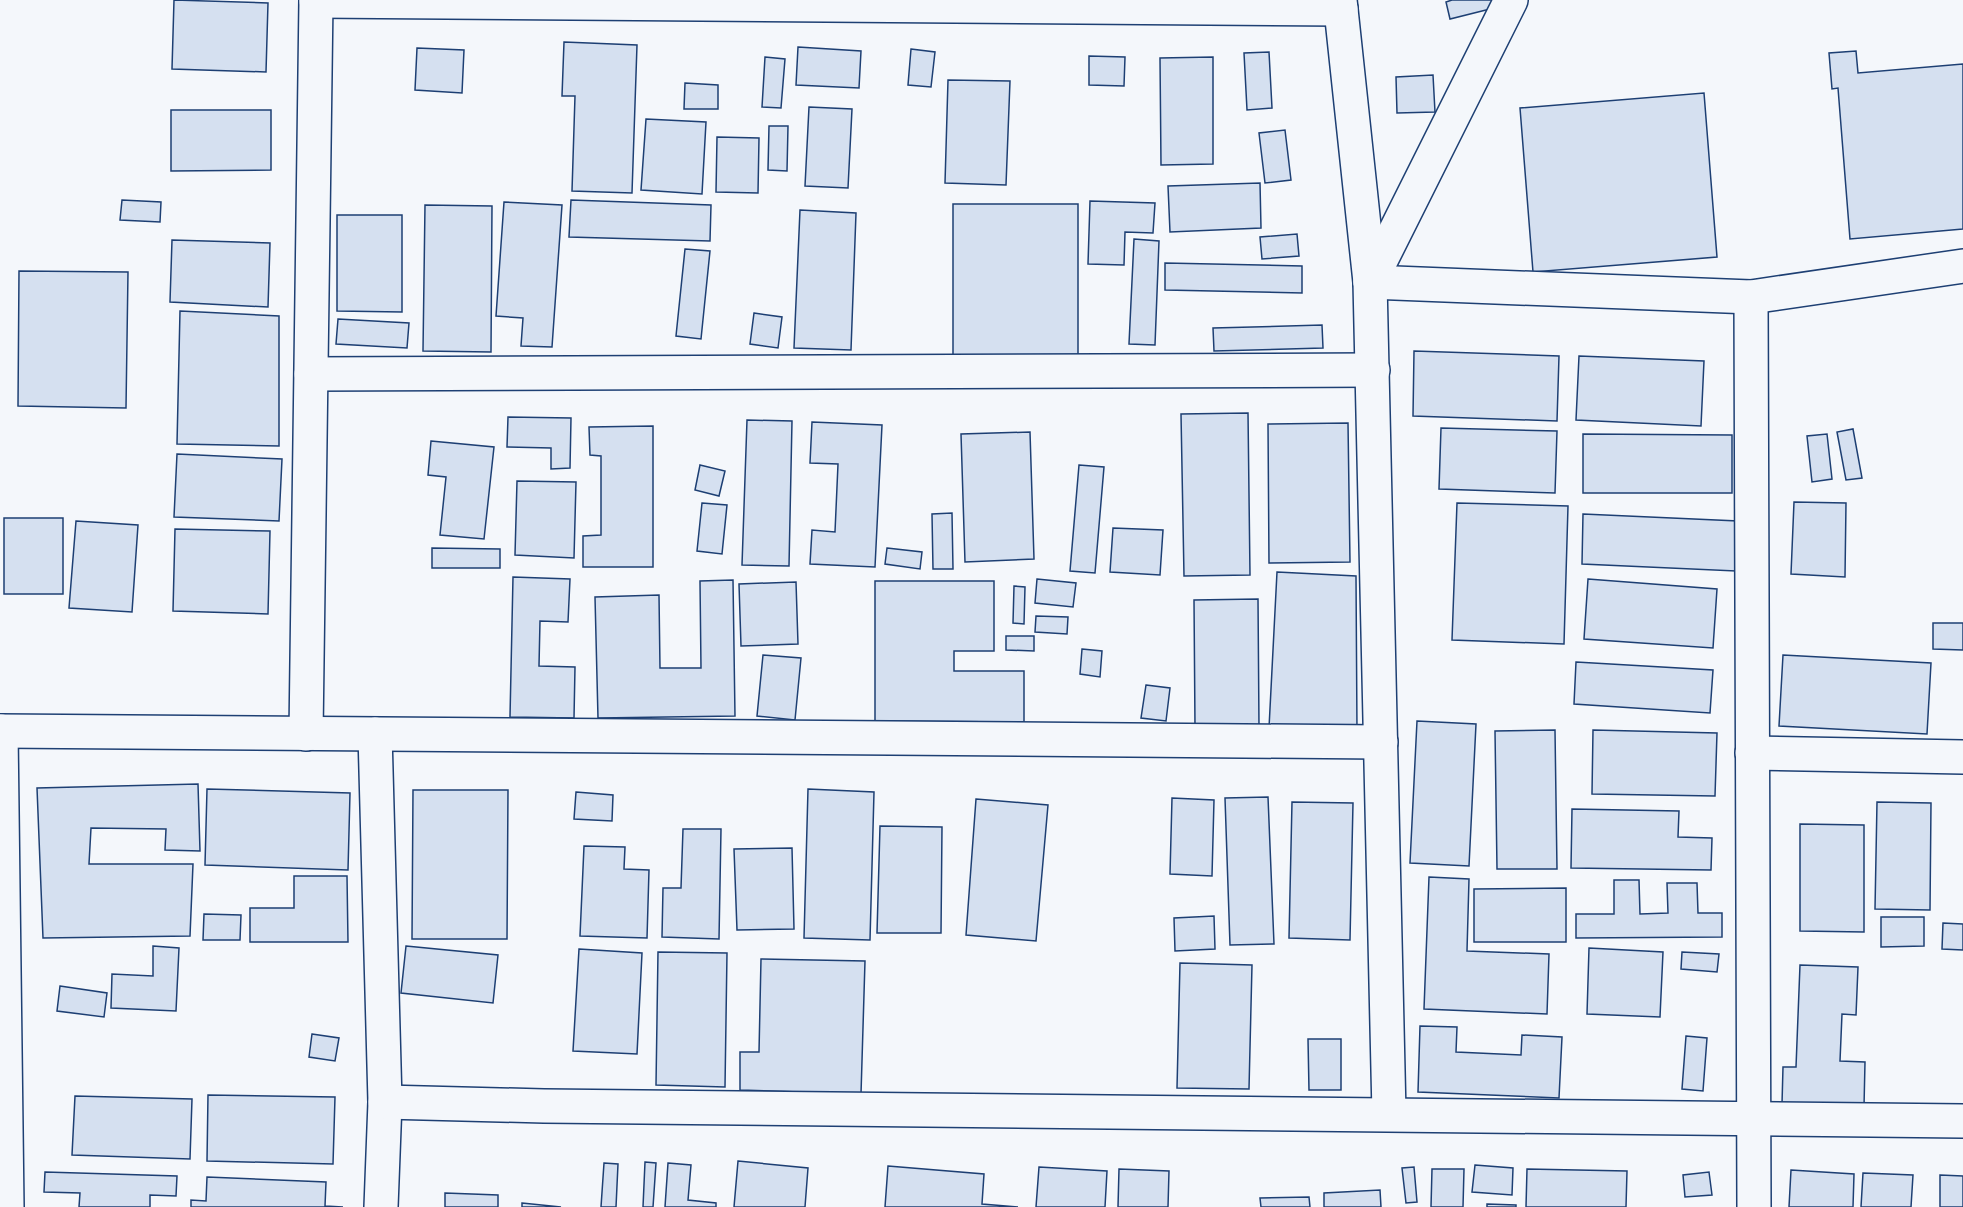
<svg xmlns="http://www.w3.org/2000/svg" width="1963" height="1207" viewBox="0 0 1963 1207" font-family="'Space Grotesk',sans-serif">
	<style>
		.building { fill: #d5e0f0; stroke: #1d3f73; stroke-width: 1.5 }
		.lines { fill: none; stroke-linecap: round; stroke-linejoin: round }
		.minor-casing { stroke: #1d3f73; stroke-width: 36 }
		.minor { stroke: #f4f7fb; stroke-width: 33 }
	</style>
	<rect width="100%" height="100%" fill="#f4f7fb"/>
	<!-- building -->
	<g class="building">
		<polygon points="174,0 268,3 266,72 172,69"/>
		<polygon points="1452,0 1504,0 1506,5 1450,19 1446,2"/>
		<polygon points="564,42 637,45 632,193 572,191 575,96 562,96"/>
		<polygon points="798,47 861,51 859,88 796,85"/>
		<polygon points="417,48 464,50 462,93 415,90"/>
		<polygon points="911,49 935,52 931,87 908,85"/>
		<polygon points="1856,51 1858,73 1963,64 1963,229 1850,239 1838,88 1832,89 1829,53"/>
		<polygon points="1269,52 1272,108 1247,110 1244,53"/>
		<polygon points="1089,56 1125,57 1124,86 1089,85"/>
		<polygon points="765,57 785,59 781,108 762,107"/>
		<polygon points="1213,57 1213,164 1161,165 1160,58"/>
		<polygon points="1433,75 1435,112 1397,113 1396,77"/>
		<polygon points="948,80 1010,81 1006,185 945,183"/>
		<polygon points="685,83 718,85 718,109 684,109"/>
		<polygon points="1704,93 1717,257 1533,272 1520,108"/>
		<polygon points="809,107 852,109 848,188 805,186"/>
		<polygon points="171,110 271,110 271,170 171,171"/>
		<polygon points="646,119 706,122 702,194 641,190"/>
		<polygon points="769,126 788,126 787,171 768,170"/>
		<polygon points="1285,130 1291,180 1265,183 1259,133"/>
		<polygon points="717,137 759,138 758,193 716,192"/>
		<polygon points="1260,183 1261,228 1170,232 1168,186"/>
		<polygon points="122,200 161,202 160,222 120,220"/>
		<polygon points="571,200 711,205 710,241 569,237"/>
		<polygon points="1090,201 1155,203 1153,233 1125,232 1124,265 1088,264"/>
		<polygon points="504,202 562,205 552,347 521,346 523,318 496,316"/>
		<polygon points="953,204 1078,204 1078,356 953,355"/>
		<polygon points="425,205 492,206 491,352 423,351"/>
		<polygon points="800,210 856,213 851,350 794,348"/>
		<polygon points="337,215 402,215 402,312 337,311"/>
		<polygon points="1297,234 1299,256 1262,259 1260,237"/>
		<polygon points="1134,239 1159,241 1155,345 1129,344"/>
		<polygon points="172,240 270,243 268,307 170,302"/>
		<polygon points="685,249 710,251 701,339 676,336"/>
		<polygon points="1165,263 1302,266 1302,293 1165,290"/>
		<polygon points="19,271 128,272 126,408 18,406"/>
		<polygon points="180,311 279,316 279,446 177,444"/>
		<polygon points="754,313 782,317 778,348 750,344"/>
		<polygon points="338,319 409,323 407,348 336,344"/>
		<polygon points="1322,325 1323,348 1214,351 1213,328"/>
		<polygon points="1414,351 1559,356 1557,421 1413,416"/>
		<polygon points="1579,356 1704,361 1701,426 1576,420"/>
		<polygon points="1248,413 1250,575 1184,576 1181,414"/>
		<polygon points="508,417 571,418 570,468 551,469 551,448 507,447"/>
		<polygon points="747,420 792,421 789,566 742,565"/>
		<polygon points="812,422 882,425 875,567 810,564 812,530 835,532 838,464 810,463"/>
		<polygon points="1348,423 1350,562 1269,563 1268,424"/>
		<polygon points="653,426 653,567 583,567 583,536 601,535 601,456 590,455 589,427"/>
		<polygon points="1441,428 1557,431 1555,493 1439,489"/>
		<polygon points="1853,429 1862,478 1846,480 1837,432"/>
		<polygon points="1030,432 1034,559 965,562 961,434"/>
		<polygon points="1583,434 1732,435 1732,493 1583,493"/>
		<polygon points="1827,434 1832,479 1812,482 1807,436"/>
		<polygon points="431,441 494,447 484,539 440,535 446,477 428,475"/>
		<polygon points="177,454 282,459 279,521 174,517"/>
		<polygon points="700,465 725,471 719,496 695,490"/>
		<polygon points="1079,465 1104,467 1095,573 1070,571"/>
		<polygon points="517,481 576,482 574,558 515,555"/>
		<polygon points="1794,502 1846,503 1845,577 1791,574"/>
		<polygon points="702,503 727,505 722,554 697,551"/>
		<polygon points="1457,503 1568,506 1564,644 1452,640"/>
		<polygon points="952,513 953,569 933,569 932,514"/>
		<polygon points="1583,514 1738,521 1736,571 1582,564"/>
		<rect x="4" y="518" width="59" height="76"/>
		<polygon points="76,521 138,525 132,612 69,608"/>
		<polygon points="1113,528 1163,530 1160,575 1110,572"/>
		<polygon points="175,529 270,531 268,614 173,611"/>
		<polygon points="432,548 500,549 500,568 432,568"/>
		<polygon points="887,548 922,552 920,569 885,564"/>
		<polygon points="1277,572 1356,576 1357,732 1269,728"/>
		<polygon points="513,577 570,579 568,622 540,621 539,666 575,667 574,718 510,717"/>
		<polygon points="1037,579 1076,583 1073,607 1035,603"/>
		<polygon points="1588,579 1717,589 1713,648 1584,639"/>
		<polygon points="733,580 735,716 598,718 595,597 659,595 660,668 701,668 700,581"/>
		<polygon points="875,581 994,581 994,651 954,651 954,671 1024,671 1024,722 875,721"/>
		<polygon points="796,582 798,644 741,646 739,584"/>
		<polygon points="1014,586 1025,587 1024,624 1013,623"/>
		<polygon points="1258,599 1259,727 1195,727 1194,600"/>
		<polygon points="1036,616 1068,617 1067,634 1035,632"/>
		<polygon points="1933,623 1963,623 1963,650 1933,649"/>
		<polygon points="1006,636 1034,636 1034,651 1006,650"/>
		<polygon points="1082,649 1102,651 1100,677 1080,674"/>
		<polygon points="763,655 801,658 795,720 757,716"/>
		<polygon points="1783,655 1931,663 1927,734 1779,726"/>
		<polygon points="1576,662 1713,670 1710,713 1574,704"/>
		<polygon points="1146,685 1170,688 1166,721 1141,718"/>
		<polygon points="1417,721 1476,724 1469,866 1410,863"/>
		<polygon points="1555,730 1557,869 1497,869 1495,731"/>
		<polygon points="1593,730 1717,733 1715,796 1592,794"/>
		<polygon points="198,784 200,851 165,850 166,829 91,828 89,864 193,864 190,936 43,938 37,788"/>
		<polygon points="207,789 350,793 348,870 205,865"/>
		<polygon points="808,789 874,792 870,940 804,938"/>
		<polygon points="413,790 508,790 507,939 412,939"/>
		<polygon points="576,792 613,795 612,821 574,819"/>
		<polygon points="1268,797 1274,944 1230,945 1225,798"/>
		<polygon points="1172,798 1214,800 1212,876 1170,874"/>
		<polygon points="976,799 1048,805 1036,941 966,935"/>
		<polygon points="1292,802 1353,803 1350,940 1289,938"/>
		<polygon points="1877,802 1931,803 1930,910 1875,909"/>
		<polygon points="1572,809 1679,811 1678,837 1712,838 1711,870 1571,868"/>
		<polygon points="1800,824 1864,825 1864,932 1800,931"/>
		<polygon points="880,826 942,827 941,933 877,933"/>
		<polygon points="683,829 721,829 719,939 662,937 663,888 681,888"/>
		<polygon points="584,846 625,847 624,869 649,870 647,938 580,936"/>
		<polygon points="792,848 794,929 737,930 734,849"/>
		<polygon points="294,876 347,876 348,942 250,942 250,908 294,908"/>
		<polygon points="1429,877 1469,879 1467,951 1549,954 1547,1014 1424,1009"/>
		<polygon points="1614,880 1639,880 1640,914 1668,913 1667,883 1697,883 1698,913 1722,913 1722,937 1576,938 1576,914 1614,914"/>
		<polygon points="1566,888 1566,942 1474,942 1474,889"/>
		<polygon points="204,914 241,915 240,940 203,940"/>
		<polygon points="1214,916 1215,949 1175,951 1174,918"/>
		<polygon points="1881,917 1924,917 1924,946 1881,947"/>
		<polygon points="1943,923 1963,924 1963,950 1942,949"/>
		<polygon points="153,946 179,948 176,1011 111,1008 112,974 153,976"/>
		<polygon points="406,946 498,955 493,1003 401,993"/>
		<polygon points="1589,948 1663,952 1660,1017 1587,1014"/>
		<polygon points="579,949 642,953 637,1054 573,1051"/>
		<polygon points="658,952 727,953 725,1087 656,1085"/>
		<polygon points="1682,952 1719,954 1717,972 1681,969"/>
		<polygon points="761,959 865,961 861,1094 740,1090 740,1052 759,1052"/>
		<polygon points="1180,963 1252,965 1249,1089 1177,1088"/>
		<polygon points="1800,965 1858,967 1856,1015 1842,1014 1840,1061 1865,1062 1864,1107 1782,1104 1783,1067 1796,1067"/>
		<polygon points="60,986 107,993 104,1017 57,1011"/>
		<polygon points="1420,1026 1457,1027 1456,1052 1521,1055 1522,1035 1562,1037 1559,1098 1418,1092"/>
		<polygon points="312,1034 339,1038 335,1061 309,1057"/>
		<polygon points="1686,1036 1707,1038 1703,1091 1682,1089"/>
		<polygon points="1308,1039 1341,1039 1341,1090 1309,1090"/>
		<polygon points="208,1095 335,1097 333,1164 207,1161"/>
		<polygon points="75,1096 192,1099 190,1159 72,1155"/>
		<polygon points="738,1161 808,1168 805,1207 734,1207"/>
		<polygon points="645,1162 656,1163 653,1207 643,1207"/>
		<polygon points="604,1163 618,1164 616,1207 601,1207"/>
		<polygon points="668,1163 691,1165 688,1200 716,1203 716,1207 665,1207"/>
		<polygon points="1475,1165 1513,1168 1512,1195 1472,1192"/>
		<polygon points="888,1166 984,1174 982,1204 1018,1207 885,1207"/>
		<polygon points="1039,1167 1107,1171 1105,1207 1036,1207"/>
		<polygon points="1414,1167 1417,1202 1406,1203 1402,1168"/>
		<polygon points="1119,1169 1169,1171 1168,1207 1118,1207"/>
		<polygon points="1432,1169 1464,1169 1463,1207 1431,1207"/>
		<polygon points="1527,1169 1627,1171 1626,1207 1526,1207"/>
		<polygon points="1791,1170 1854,1174 1853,1207 1789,1207"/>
		<polygon points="45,1172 177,1176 176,1196 150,1195 150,1207 79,1207 80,1193 44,1192"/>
		<polygon points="1709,1172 1712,1195 1685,1197 1683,1175"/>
		<polygon points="1863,1173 1913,1175 1911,1207 1861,1207"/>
		<polygon points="1940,1175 1963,1176 1963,1207 1940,1207"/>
		<polygon points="207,1177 326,1182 325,1206 343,1207 191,1207 191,1200 206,1201"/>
		<polygon points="1380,1190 1381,1207 1324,1207 1324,1193"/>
		<polygon points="445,1193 498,1195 498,1207 445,1207"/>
		<polygon points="1309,1197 1310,1207 1261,1207 1260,1198"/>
		<polygon points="522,1203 561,1207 522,1207"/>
		<polygon points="1487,1204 1516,1205 1516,1207 1487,1207"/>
	</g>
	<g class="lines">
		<!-- minor casing -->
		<g class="minor-casing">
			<g id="minor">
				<polyline points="1340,0 1370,282 1389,1114"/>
				<polyline points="316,1 1341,9"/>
				<polyline points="1370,282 1751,297 1963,266"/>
				<polyline points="1370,282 1511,0"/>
				<polyline points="1751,297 1754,1207"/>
				<polyline points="311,374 1373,370"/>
				<polyline points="0,731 1381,742"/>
				<polyline points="1,731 7,1207"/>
				<polyline points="306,734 316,0"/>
				<polyline points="375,734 385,1102 381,1207"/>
				<polyline points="1752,753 1963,757"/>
				<polyline points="385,1102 544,1106 1963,1121"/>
			</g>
		</g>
		<!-- minor -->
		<use href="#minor" class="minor"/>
	</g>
</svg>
